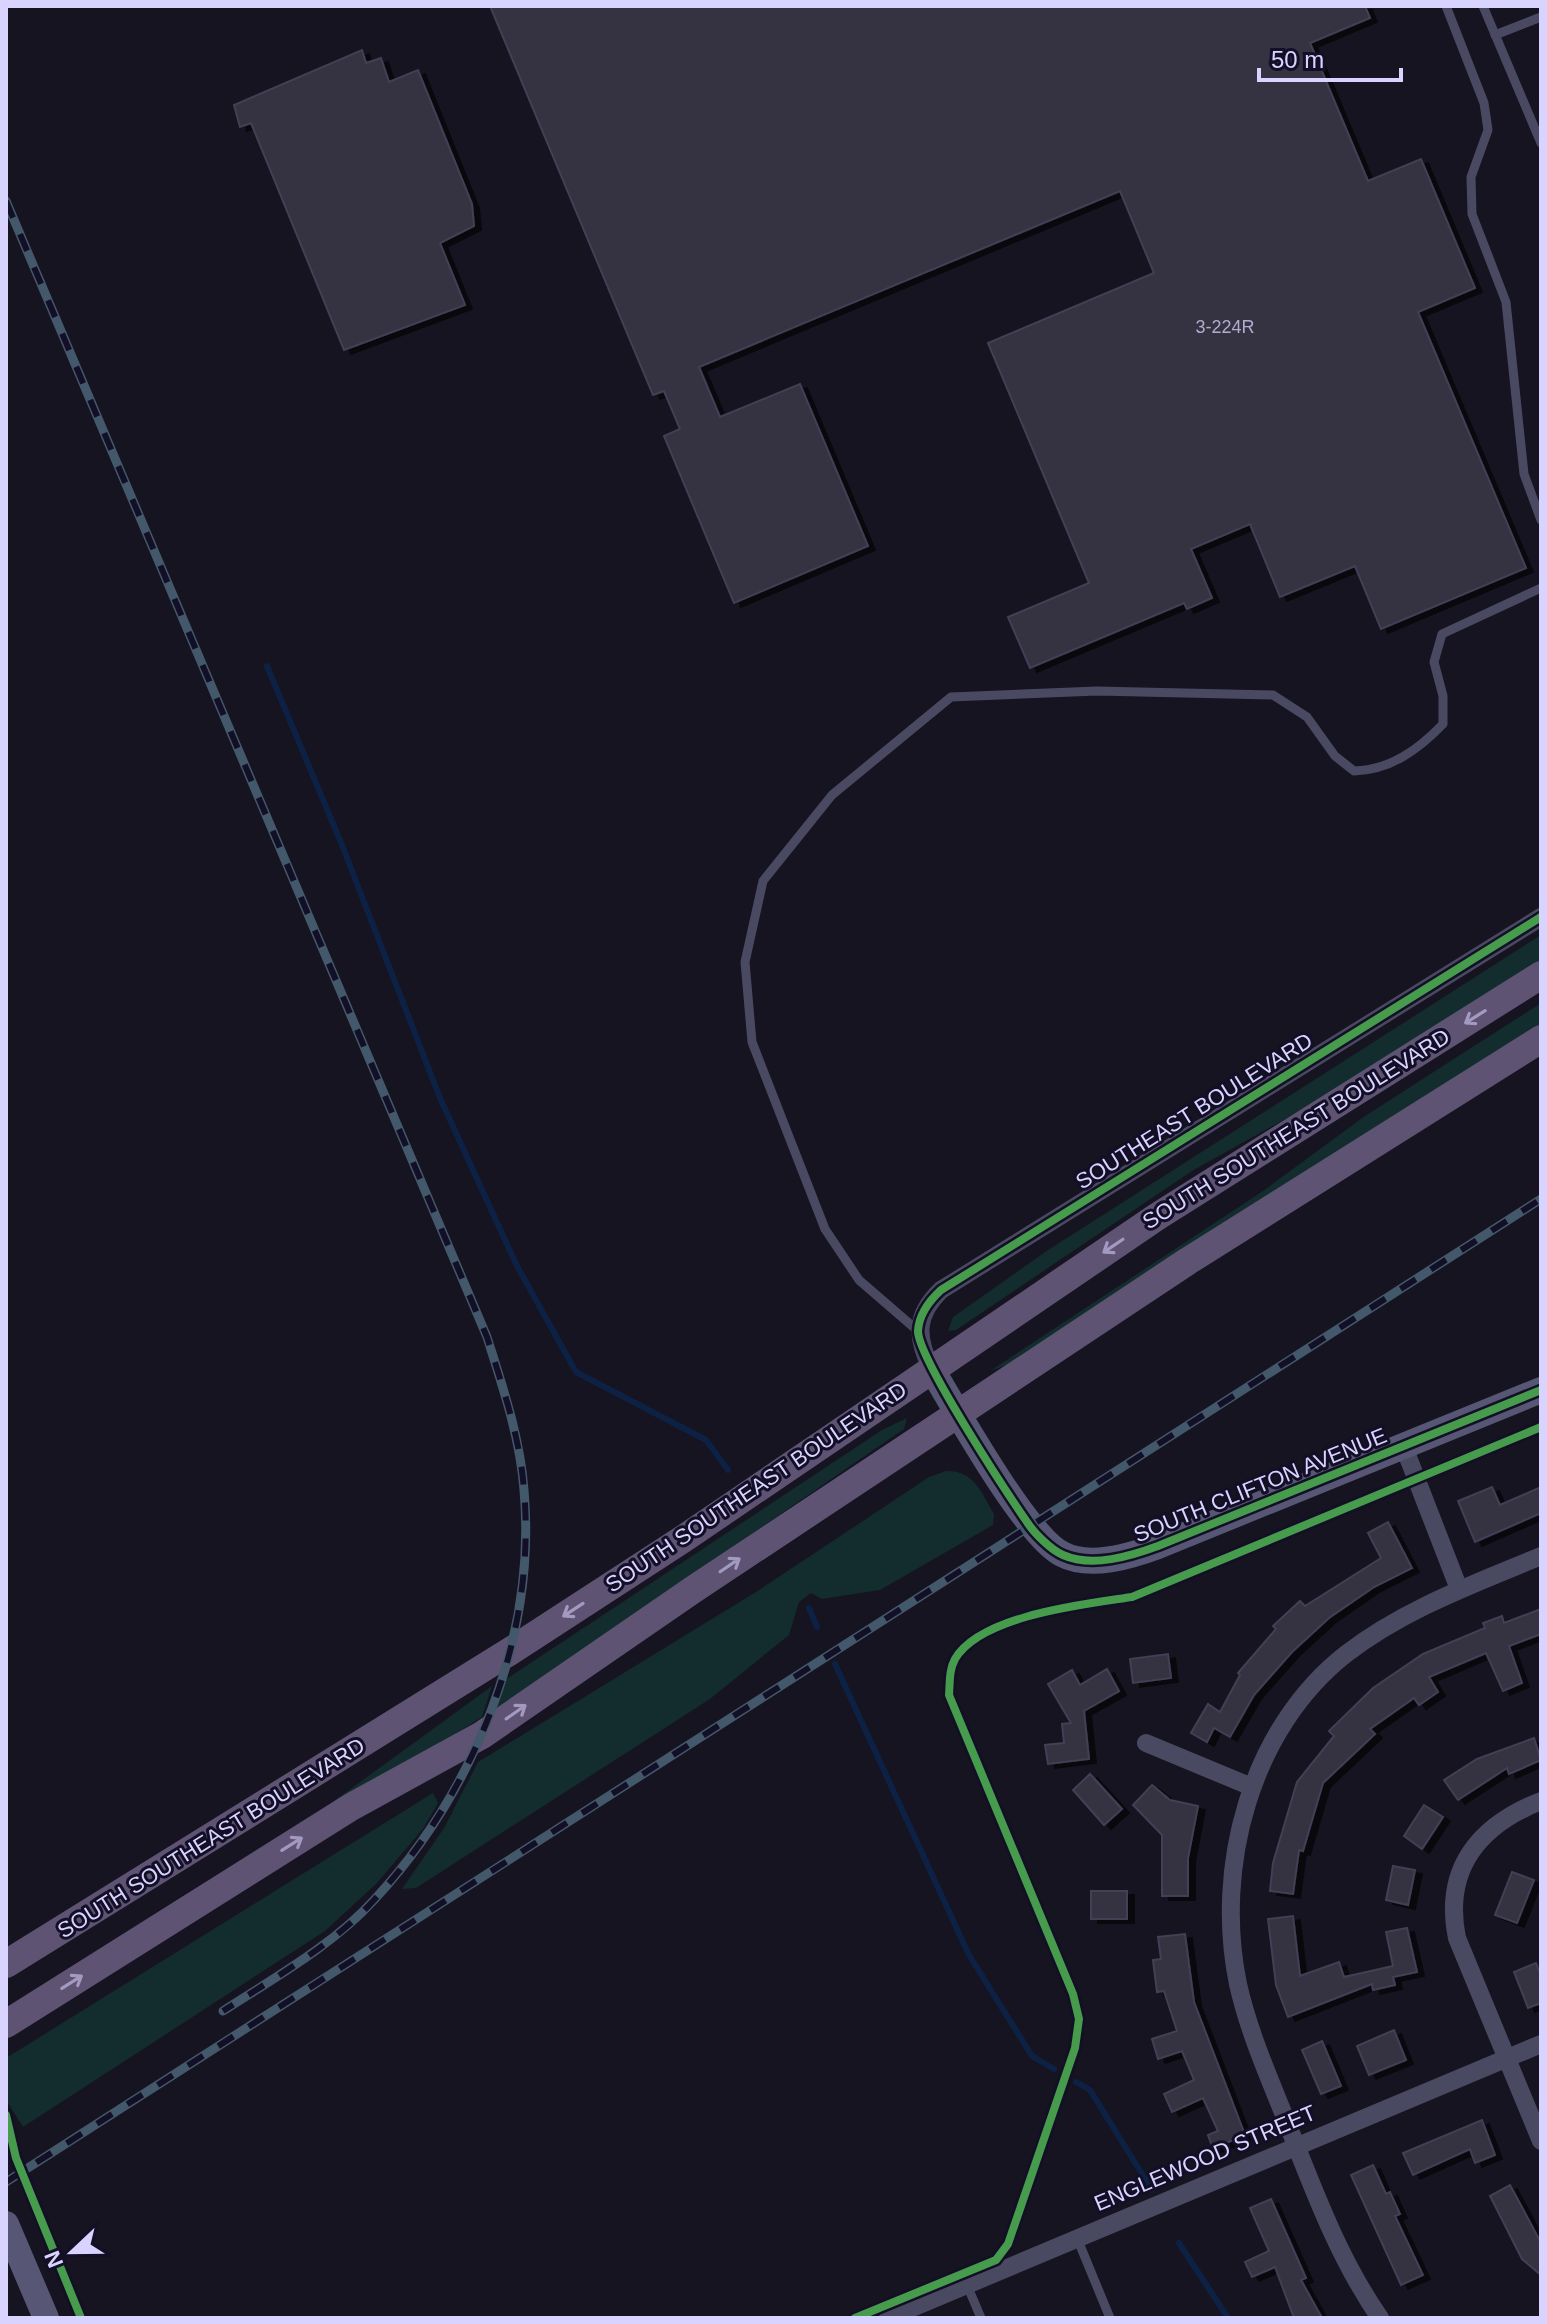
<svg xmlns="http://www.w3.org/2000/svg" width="1547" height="2324" viewBox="0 0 1547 2324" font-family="Arial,sans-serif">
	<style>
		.green { fill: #132c2d }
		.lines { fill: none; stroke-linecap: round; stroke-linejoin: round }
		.stream { stroke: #0d2144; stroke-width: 6 }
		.building { fill: #343243; stroke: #433f54; stroke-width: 2; filter: url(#shadow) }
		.lane { stroke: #4a4962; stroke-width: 9 }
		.street { stroke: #4a4962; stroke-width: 18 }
		.secondary { stroke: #575674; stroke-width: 26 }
		.primary { stroke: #5e5373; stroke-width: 28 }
		.rail-casing { stroke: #43596b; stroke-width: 9 }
		.rail { stroke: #130f26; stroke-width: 6; stroke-dasharray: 18; stroke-linecap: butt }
		.cycleway-casing { stroke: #130f26; stroke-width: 13 }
		.cycleway { stroke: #469c4c; stroke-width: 8 }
		.oneway { stroke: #a29ac0 }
		.labels { text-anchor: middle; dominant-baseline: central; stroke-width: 6; stroke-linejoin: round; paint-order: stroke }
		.number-label { font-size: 18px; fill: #b0acd0 }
		.street-label { font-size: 22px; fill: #d9d4ff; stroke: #130f26 }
	</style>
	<defs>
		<filter id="shadow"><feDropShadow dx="7" dy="4" stdDeviation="0" flood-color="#0009"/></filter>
	</defs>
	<rect width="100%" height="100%" fill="#161421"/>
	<!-- green -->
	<g class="green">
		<polygon points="1541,935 1541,961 1303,1109 1192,1171 956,1330 948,1331 953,1317 1048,1250"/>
		<polygon points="1541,1003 1541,1026 1019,1361 990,1371 1263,1191 1365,1116"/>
		<polygon points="907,1418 904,1429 496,1710 505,1680 882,1430"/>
		<path d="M946,1471C974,1470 981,1492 994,1514L993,1525L880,1590L822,1599L811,1593L799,1602L789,1635L710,1699L416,1888L402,1889L444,1828L478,1762L756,1592L929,1477Z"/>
		<polygon points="492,1686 482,1717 349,1801 319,1812"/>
		<polygon points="433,1793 438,1803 423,1829 376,1884 325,1931 23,2127 6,2100 6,2058"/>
	</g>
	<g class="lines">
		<!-- stream -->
		<g class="stream">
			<polyline points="267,666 342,845 440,1098 517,1266 576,1372 706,1440 728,1470"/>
			<polyline points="809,1608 817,1627"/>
			<polyline points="835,1664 969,1955 1032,2056 1054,2069"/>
			<polyline points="1076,2082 1090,2090 1152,2190"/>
			<polyline points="1179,2243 1228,2318"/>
		</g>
	</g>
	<!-- building -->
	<g class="building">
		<polygon points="490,6 1365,6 1370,18 1310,43 1368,181 1421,159 1475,288 1418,312 1526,568 1381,629 1355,566 1280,597 1250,524 1191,549 1212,598 1187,609 1184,603 1030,668 1008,617 1089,583 988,343 1154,273 1120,191 699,367 720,417 800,384 868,546 734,603 664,436 680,429 664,391 653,395"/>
		<polygon points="362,50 366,63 381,58 389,82 418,70 472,204 474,226 440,243 465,305 344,350 251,123 240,127 234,105"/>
		<polygon points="1492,1487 1500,1505 1541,1487 1541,1513 1475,1542 1458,1501"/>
		<polygon points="1388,1522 1412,1568 1374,1587 1329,1618 1292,1652 1254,1695 1230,1737 1214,1728 1207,1742 1191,1733 1208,1704 1220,1712 1240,1675 1238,1673 1276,1629 1273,1626 1300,1601 1305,1606 1381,1558 1368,1533"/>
		<polygon points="1541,1609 1541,1634 1509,1646 1522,1683 1503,1691 1486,1653 1429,1677 1438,1692 1419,1705 1414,1698 1370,1729 1375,1734 1323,1783 1303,1851 1299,1850 1293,1894 1270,1891 1273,1863 1297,1782 1334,1736 1329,1731 1373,1688 1423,1654 1485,1628 1483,1623 1502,1616 1504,1623"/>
		<polygon points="1168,1654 1171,1678 1133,1683 1130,1659"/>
		<polygon points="1107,1669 1119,1691 1084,1711 1089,1759 1048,1764 1045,1745 1064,1743 1062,1724 1071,1723 1048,1684 1072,1670 1080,1685"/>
		<polygon points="1534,1738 1541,1760 1509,1774 1507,1768 1458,1800 1444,1780 1477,1759"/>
		<polygon points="1090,1774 1122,1809 1104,1825 1073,1790"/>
		<polygon points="1152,1785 1170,1800 1198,1806 1188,1858 1188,1896 1162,1896 1162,1835 1133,1805"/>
		<polygon points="1424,1805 1443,1817 1422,1849 1404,1836"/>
		<polygon points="1393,1866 1415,1870 1408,1905 1386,1900"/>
		<polygon points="1512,1872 1534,1880 1517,1923 1495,1915"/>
		<rect x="1091" y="1891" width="36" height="28"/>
		<polygon points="1293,1916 1300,1976 1339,1962 1344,1977 1393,1966 1386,1932 1407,1928 1417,1972 1393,1977 1395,1985 1373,1990 1372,1984 1288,2017 1276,1985 1268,1919"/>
		<polygon points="1185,1934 1194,2002 1245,2135 1213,2149 1208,2135 1218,2131 1203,2098 1172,2112 1164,2094 1194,2080 1182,2051 1158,2059 1152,2039 1177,2031 1164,1991 1157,1992 1153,1960 1161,1959 1158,1937"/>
		<polygon points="1536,1963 1541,1976 1541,2003 1528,2008 1514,1972"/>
		<polygon points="1394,2030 1406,2060 1369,2075 1357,2046"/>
		<polygon points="1322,2041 1341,2086 1321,2094 1302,2050"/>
		<polygon points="1482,2120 1495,2155 1475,2163 1470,2149 1413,2175 1403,2153"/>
		<polygon points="1373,2165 1386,2194 1390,2192 1400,2214 1395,2216 1423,2275 1401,2285 1351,2175"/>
		<polygon points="1510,2185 1541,2243 1541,2275 1522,2259 1490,2196"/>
		<polygon points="1271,2199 1306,2278 1301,2280 1322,2318 1294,2318 1275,2267 1252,2277 1245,2262 1269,2251 1250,2208"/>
	</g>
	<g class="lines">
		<!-- lane -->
		<g class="lane">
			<polyline points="1446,6 1484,103 1488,130 1471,177 1472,214 1506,302 1524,474 1541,520"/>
			<polyline points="1483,6 1541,143"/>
			<polyline points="1495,35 1541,17"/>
			<path d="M918,1331L859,1280L825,1229L752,1042L745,962L763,881L832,795L951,697L1097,691L1273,695L1307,717L1335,756L1354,771C1390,770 1418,750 1443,724V696L1434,662L1442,634L1541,588"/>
			<polyline points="1077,2238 1110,2318"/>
			<polyline points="967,2285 981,2318"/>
		</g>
		<!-- street -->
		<g class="street">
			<path d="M931,1368C916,1337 915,1315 941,1290L1541,917"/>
			<polyline points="1404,1447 1459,1589"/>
			<polyline points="1146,1743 1252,1787"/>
			<path d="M1541,1801C1478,1826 1443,1869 1457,1938L1541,2141"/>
			<polyline points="888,2318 1541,2044"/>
			<path d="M1380,2318C1337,2256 1312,2185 1284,2115C1267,2073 1248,2029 1238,1984C1214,1868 1250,1729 1346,1654C1404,1609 1474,1584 1541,1556"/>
		</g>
		<!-- secondary -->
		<g class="secondary">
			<path d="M931,1368C955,1408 1026,1536 1062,1554C1090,1569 1131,1556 1158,1546L1541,1390"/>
			<polyline points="6,2224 46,2318"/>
		</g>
		<!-- primary -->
		<g class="primary">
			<polyline points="6,1964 509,1652 683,1539 1158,1216 1541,975"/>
			<polyline points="6,2024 351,1807 482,1735 694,1589 1188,1261 1541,1039"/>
		</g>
		<!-- rail casing -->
		<g class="rail-casing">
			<g id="rail">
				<path d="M6,201L487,1337C503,1388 520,1437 524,1490C537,1638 474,1792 374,1900C333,1945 274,1978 223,2011"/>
				<polyline points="6,2182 1541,1199"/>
			</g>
		</g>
		<!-- rail -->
		<use href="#rail" class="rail"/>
		<!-- cycleway casing -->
		<g class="cycleway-casing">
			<g id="cycleway">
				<path d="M1541,917L941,1290C929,1301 919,1314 918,1331C918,1358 1007,1493 1027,1522C1034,1533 1051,1550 1063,1555C1092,1568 1131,1556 1158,1546L1541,1390"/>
				<polyline points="6,2115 16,2158 81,2318"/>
				<path d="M855,2318L996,2260L1008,2244L1075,2048L1079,2019L1073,1994L949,1695C950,1682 949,1670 955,1659C981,1615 1086,1604 1132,1597L1541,1427"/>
			</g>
		</g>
		<!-- cycleway -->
		<use href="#cycleway" class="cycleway"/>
	</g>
	<!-- one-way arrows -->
	<defs><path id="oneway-shaft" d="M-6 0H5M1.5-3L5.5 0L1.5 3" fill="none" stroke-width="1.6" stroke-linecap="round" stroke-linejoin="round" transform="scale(2)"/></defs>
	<g class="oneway">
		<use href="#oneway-shaft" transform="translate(1475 1017) rotate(148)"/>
		<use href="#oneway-shaft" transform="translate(1113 1246) rotate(146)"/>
		<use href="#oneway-shaft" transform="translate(730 1565) rotate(-34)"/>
		<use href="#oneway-shaft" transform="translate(573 1610) rotate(147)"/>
		<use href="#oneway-shaft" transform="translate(516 1712) rotate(-35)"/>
		<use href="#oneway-shaft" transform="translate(292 1844) rotate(-32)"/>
		<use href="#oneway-shaft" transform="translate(72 1982) rotate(-32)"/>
	</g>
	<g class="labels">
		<!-- number labels -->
		<g class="number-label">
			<text x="1225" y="327">3-224R</text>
		</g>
		<!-- street labels -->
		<g class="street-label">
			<text transform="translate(1194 1111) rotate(-32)">SOUTHEAST BOULEVARD</text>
			<text transform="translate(1296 1129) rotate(-32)">SOUTH SOUTHEAST BOULEVARD</text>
			<text transform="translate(1260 1485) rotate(-22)">SOUTH CLIFTON AVENUE</text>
			<text transform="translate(756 1487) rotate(-34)">SOUTH SOUTHEAST BOULEVARD</text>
			<text transform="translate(211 1838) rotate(-32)">SOUTH SOUTHEAST BOULEVARD</text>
			<text transform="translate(1205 2158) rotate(-23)">ENGLEWOOD STREET</text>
		</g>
	</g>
	<!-- border -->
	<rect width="1547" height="2324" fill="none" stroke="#d9d4ff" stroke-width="16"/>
	<!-- north arrow -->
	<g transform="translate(72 2252) rotate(248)" stroke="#130f26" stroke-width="6" paint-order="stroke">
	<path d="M0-6L14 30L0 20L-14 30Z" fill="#d9d4ff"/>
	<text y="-12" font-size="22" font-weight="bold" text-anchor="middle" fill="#d9d4ff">N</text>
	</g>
	<!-- scale -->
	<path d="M1259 68v12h142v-12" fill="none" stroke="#d9d4ff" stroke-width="4"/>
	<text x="1271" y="68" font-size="24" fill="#d9d4ff" stroke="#130f26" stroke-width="6" paint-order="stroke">50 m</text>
</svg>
